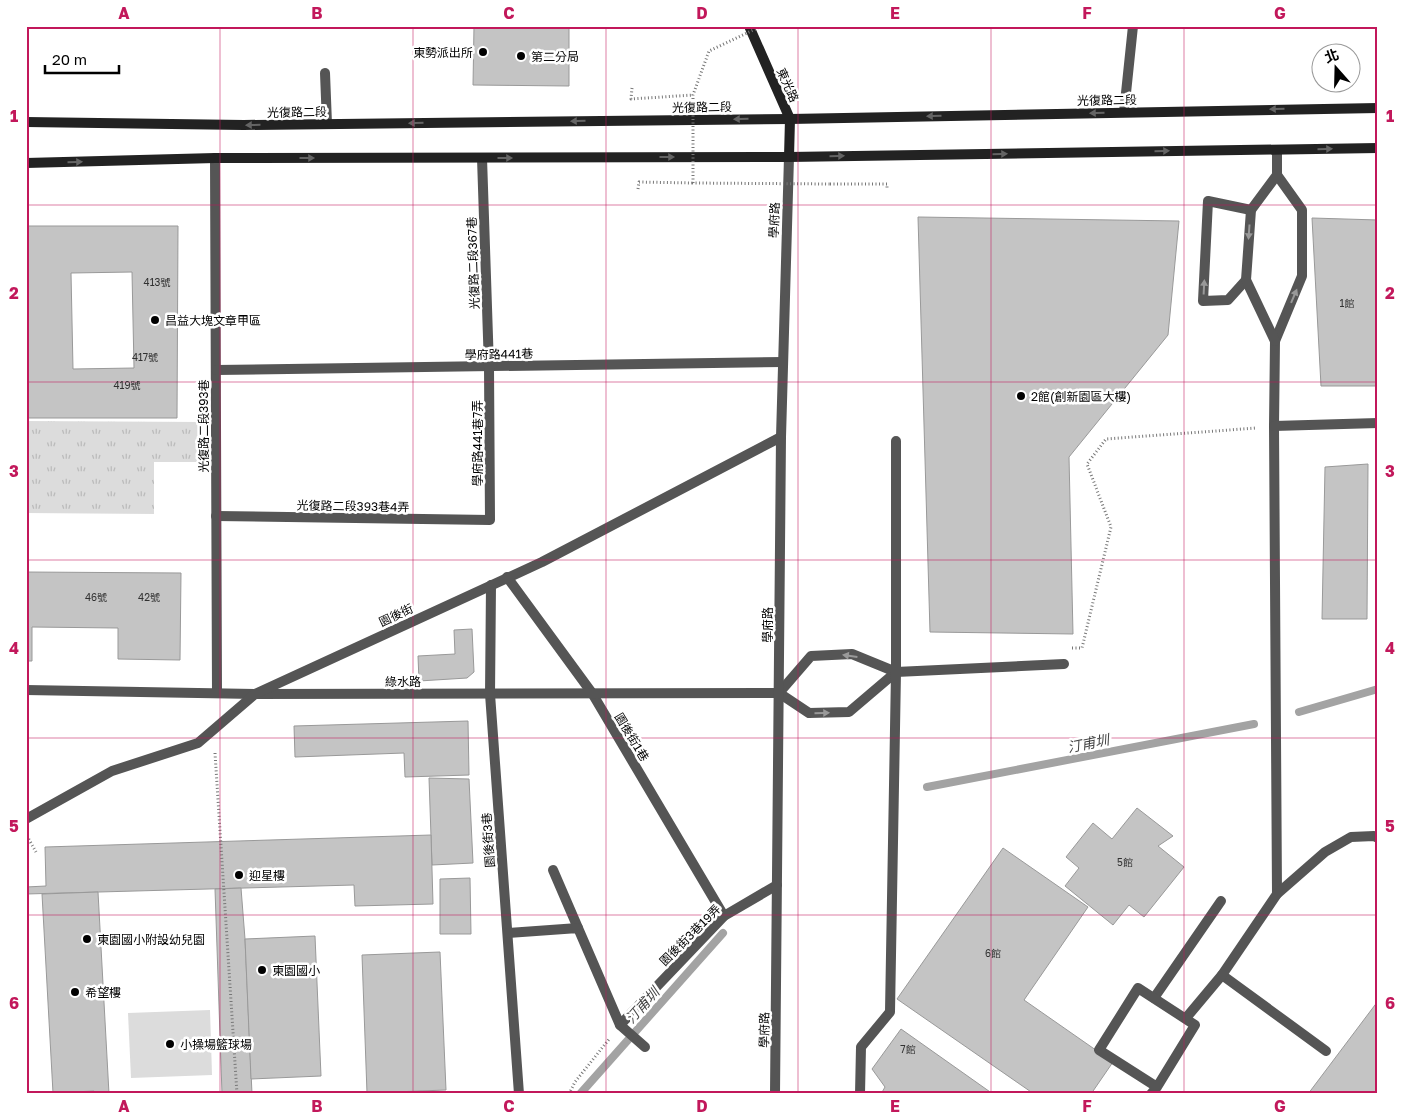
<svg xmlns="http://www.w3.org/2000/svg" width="1404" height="1120" viewBox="0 0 1404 1120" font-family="'Golos Text','Noto Sans TC',sans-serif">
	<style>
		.grass { fill: url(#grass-tufts) }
		.garden { fill: #dcdcdc }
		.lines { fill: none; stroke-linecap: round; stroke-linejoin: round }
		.stream { stroke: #a3a3a3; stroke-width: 8 }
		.building { fill: #c4c4c4; stroke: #999; fill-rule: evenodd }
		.path { stroke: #777; stroke-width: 3; stroke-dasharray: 1 2.5; stroke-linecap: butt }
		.lane { stroke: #555; stroke-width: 10 }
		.street { stroke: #555; stroke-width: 10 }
		.secondary { stroke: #222; stroke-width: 10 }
		.path-bridge { stroke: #777; stroke-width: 3; stroke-dasharray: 1 2.5; stroke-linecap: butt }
		.oneway { fill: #646464 }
		.oneway2 { fill: #999 }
		.grid { fill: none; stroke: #c2185b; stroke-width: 1; stroke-opacity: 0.55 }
		.poi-dot { fill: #000; stroke: #fff; stroke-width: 2 }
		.labels { text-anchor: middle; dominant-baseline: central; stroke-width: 5; stroke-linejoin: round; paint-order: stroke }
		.number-label { font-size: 10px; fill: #313131 }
		.poi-label { font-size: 12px; fill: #000; stroke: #fff; text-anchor: start }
		.street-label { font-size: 12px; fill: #000; stroke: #fff }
		.water-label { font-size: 14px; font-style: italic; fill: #444; stroke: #fff }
		.neatline { fill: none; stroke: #c2185b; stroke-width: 2 }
		.grid-label { font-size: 16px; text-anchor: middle; font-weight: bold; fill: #c2185b }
	</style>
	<defs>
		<pattern id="grass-tufts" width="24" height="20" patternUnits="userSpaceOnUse" patternTransform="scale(1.25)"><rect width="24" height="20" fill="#dcdcdc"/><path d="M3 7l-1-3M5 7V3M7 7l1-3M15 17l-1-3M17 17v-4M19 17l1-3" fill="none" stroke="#bbb"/></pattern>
	</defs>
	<rect width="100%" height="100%" fill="#fff"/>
	<!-- grass -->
	<polygon class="grass" points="26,421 199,422 199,462 154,462 154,514 26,513"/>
	<!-- garden -->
	<polygon class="garden" points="210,1010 212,1075 131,1078 128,1013"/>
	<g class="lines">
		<!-- stream -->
		<g class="stream">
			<polyline points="1299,712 1378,689"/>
			<polyline points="927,787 1254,724"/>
			<polyline points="580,1094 723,933"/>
		</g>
	</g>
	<!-- building -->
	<g class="building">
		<polygon points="474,26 569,26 569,86 473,85"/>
		<polygon points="918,217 1179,221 1168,335 1069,457 1073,634 930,632"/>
		<polygon points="1312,218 1378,220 1378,386 1321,386"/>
		<path d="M28,226H178L177,418H26V373H28ZM132,272L134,368L73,369L71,273Z"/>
		<polygon points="1368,464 1367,619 1322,619 1325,467"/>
		<polygon points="26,572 181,573 180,660 118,659 118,628 32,627 32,661 26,661"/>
		<polygon points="472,629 474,672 467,678 419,681 418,656 455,654 454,630"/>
		<polygon points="468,721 469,775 405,777 404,753 295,757 294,726"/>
		<polygon points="429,778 469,779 473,863 432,865"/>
		<polygon points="1137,808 1173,836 1158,846 1184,867 1144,917 1129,905 1113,925 1065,886 1079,868 1066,857 1093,823 1112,839"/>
		<polygon points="431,835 433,904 355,906 354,885 26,894 26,887 46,886 45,847"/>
		<polygon points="1003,848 1088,907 1024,1000 1113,1062 1091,1094 1034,1094 897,999"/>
		<polygon points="470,878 471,934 440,934 440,879"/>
		<polygon points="241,888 245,939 252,1094 222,1094 215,889"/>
		<polygon points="98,892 109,1094 95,1094 94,1091 53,1093 42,894"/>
		<polygon points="315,936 321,1076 251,1079 245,939"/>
		<polygon points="440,952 446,1090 367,1093 362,955"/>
		<polygon points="1378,1001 1378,1094 1308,1094"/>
		<polygon points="901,1029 993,1094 881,1094 885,1087 872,1069"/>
	</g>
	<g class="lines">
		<!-- path -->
		<g class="path">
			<polyline points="632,88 631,99 693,95"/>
			<polyline points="830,184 887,184 887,190"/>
			<polyline points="638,189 639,182 693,183"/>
			<polyline points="1072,648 1082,648 1111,527 1087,464 1106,439 1256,428"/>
			<polyline points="215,753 237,1094"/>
			<polyline points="27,836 36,852"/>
			<polyline points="569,1094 575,1082 610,1038"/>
		</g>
		<!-- lane -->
		<g class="lane">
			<polyline points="325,73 327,124"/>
			<polyline points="215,158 217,693"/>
			<polyline points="1277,175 1302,210 1302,276 1275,341 1274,426 1277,894"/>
			<polyline points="1246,280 1228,300 1203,301 1208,201 1251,210"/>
			<polyline points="1275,341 1246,280 1251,210 1277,175 1277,150"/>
			<polyline points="216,370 783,362"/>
			<polyline points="1274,426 1378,423"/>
			<polyline points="216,516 490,520 489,367 482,158"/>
			<polyline points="507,577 592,693 724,916"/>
			<polyline points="491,585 490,694 519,1094"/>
			<polyline points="896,672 849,712 809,713 779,693 811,656 852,654 896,672 1064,664"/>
			<polyline points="553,870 578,928"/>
			<polyline points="508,933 578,928 620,1025 724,916 777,885"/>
			<polyline points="1222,975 1326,1051"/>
			<polyline points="1154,998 1221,901"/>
			<polyline points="1186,1018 1222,975 1277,894 1325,852 1351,837 1374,836 1378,838"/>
			<polyline points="620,1025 645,1047"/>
			<polyline points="860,1094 861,1047 890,1012 896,672 896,441"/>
			<polyline points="1151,1094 1157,1087 1195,1025 1138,988 1099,1050 1157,1087"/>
		</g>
		<!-- street -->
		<g class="street">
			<polyline points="1124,112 1133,26"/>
			<polyline points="26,690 255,694 779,693"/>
			<polyline points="26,819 112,771 198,743 255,694 542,562 781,437"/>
			<polyline points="775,1094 781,437 789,157"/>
		</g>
		<!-- secondary -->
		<g class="secondary">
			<polyline points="749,26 790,119 789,157"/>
			<polyline points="26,122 244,125 790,119 1378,108"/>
			<polyline points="26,163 215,158 789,157 1378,148"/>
		</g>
		<!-- path-bridge -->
		<polyline class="path-bridge" points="762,26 709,51 693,95 693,183 830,184"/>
	</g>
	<!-- one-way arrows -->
	<defs><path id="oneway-solid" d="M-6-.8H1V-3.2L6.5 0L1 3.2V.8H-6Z" transform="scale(1.25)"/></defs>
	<g class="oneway">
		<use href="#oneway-solid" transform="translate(1277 109) rotate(179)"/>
		<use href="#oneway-solid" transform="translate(1097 113) rotate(179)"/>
		<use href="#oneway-solid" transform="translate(934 116) rotate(179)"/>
		<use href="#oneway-solid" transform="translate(741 119) rotate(179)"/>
		<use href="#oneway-solid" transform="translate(578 121) rotate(179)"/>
		<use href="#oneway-solid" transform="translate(416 123) rotate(179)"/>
		<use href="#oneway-solid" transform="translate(253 125) rotate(179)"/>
		<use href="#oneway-solid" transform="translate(1325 149) rotate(-1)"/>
		<use href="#oneway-solid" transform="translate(1162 151) rotate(-1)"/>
		<use href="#oneway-solid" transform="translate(1000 154) rotate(-1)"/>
		<use href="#oneway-solid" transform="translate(837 156) rotate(-1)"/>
		<use href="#oneway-solid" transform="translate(667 157)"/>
		<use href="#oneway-solid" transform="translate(307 158)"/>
		<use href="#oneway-solid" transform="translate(505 158)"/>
		<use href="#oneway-solid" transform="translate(75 162) rotate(-1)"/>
	</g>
	<g class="oneway2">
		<use href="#oneway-solid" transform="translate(1249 232) rotate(94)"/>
		<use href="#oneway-solid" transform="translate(1204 287) rotate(-87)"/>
		<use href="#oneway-solid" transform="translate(1294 296) rotate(-67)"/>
		<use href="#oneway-solid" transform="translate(850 656) rotate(-172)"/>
		<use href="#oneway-solid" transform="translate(822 713) rotate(-1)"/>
	</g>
	<!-- grid -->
	<path class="grid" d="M220,26V1094M413,26V1094M606,26V1094M798,26V1094M991,26V1094M1184,26V1094M26,205H1378M26,382H1378M26,560H1378M26,738H1378M26,915H1378"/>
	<!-- markers -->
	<g class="poi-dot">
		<circle cx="483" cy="52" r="5"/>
		<circle cx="521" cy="56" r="5"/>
		<circle cx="155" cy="320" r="5"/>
		<circle cx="1021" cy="396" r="5"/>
		<circle cx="239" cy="875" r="5"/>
		<circle cx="87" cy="939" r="5"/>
		<circle cx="262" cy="970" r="5"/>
		<circle cx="75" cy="992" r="5"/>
		<circle cx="170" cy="1044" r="5"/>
	</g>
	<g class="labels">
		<!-- number labels -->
		<g class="number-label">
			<text x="157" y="282">413號</text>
			<text x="1347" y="303">1館</text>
			<text x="145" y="357">417號</text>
			<text x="127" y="385">419號</text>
			<text x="96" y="597">46號</text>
			<text x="149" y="597">42號</text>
			<text x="1125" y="862">5館</text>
			<text x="993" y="953">6館</text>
			<text x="908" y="1049">7館</text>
		</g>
		<!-- poi labels -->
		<g class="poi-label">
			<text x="473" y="52" text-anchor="end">東勢派出所</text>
			<text x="531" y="56">第二分局</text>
			<text x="165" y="320">昌益大塊文章甲區</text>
			<text x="1031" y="396">2館(創新園區大樓)</text>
			<text x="249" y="875">迎星樓</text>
			<text x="97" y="939">東園國小附設幼兒園</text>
			<text x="272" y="970">東園國小</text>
			<text x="85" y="992">希望樓</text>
			<text x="180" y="1044">小操場籃球場</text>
		</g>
		<!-- street labels -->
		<g class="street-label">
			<text transform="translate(788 85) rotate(66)">東光路</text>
			<text transform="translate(1107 100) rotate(-1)">光復路二段</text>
			<text transform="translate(702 107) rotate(-1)">光復路二段</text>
			<text transform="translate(297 112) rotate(-1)">光復路二段</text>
			<text transform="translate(774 220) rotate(-88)">學府路</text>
			<text transform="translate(473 263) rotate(-92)">光復路二段367巷</text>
			<text transform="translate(499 354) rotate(-1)">學府路441巷</text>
			<text transform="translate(203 426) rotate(-90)">光復路二段393巷</text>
			<text transform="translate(477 443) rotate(-90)">學府路441巷7弄</text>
			<text transform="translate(353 506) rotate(1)">光復路二段393巷4弄</text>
			<text transform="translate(396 615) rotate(-25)">園後街</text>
			<text transform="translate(767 625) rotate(-90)">學府路</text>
			<text x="403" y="681">綠水路</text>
			<text transform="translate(632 737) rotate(59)">園後街1巷</text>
			<text transform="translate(488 840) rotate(-94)">園後街3巷</text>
			<text transform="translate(690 935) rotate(-45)">園後街3巷19弄</text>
			<text transform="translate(764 1030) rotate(-89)">學府路</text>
		</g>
		<!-- water labels -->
		<g class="water-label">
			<text transform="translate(1088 743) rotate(-11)">汀甫圳</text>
			<text transform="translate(642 1005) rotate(-48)">汀甫圳</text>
		</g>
	</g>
	<!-- border -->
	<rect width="1404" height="1120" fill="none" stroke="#ffffff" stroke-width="55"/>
	<!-- north arrow -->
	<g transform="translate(1336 68) rotate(340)"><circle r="24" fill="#ffffff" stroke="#999999"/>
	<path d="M0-4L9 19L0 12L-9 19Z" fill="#000000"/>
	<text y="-8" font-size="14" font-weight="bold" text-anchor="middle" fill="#000000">北</text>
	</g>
	<!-- scale -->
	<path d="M45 65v8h74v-8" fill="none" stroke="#000000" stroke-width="2.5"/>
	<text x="52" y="65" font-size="15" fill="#000000" stroke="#ffffff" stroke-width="4" paint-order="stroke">20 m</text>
	<rect x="28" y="28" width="1348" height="1064" class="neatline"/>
	<g class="grid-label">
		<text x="124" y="19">A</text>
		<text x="317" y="19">B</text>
		<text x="509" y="19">C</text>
		<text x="702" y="19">D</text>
		<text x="895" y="19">E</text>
		<text x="1087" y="19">F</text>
		<text x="1280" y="19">G</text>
		<text x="14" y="122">1</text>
		<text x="1390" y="122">1</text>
		<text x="14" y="299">2</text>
		<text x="1390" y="299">2</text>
		<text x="14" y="477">3</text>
		<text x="1390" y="477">3</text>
		<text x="14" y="654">4</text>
		<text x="1390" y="654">4</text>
		<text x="14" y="832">5</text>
		<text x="1390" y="832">5</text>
		<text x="14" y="1009">6</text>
		<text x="1390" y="1009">6</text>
		<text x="124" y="1112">A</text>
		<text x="317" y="1112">B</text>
		<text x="509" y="1112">C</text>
		<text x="702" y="1112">D</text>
		<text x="895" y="1112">E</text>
		<text x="1087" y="1112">F</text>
		<text x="1280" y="1112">G</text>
	</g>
</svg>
